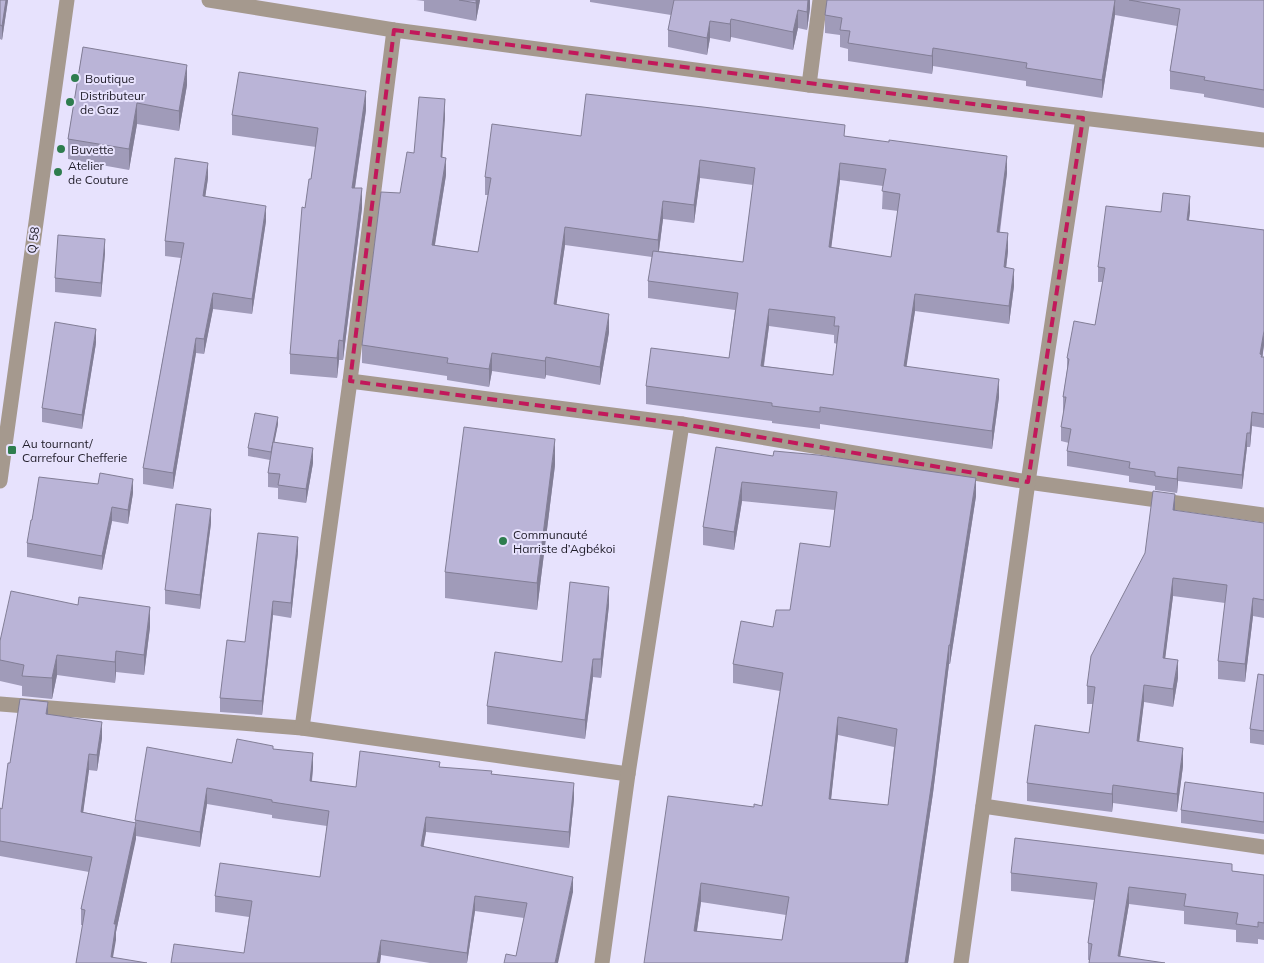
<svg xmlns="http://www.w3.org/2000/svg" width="1264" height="963" viewBox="0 0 1264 963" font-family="Mulish,sans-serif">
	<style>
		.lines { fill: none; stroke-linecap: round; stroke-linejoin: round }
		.street { stroke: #a5998e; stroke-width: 15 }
		.wall { fill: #a09bb9; fill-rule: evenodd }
		.shaded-wall { fill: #827e96 }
		.building { fill: #bab4d7; stroke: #827e96; fill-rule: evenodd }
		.marked { fill: none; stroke: #c2185b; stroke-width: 4; stroke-dasharray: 10 6; stroke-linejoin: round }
		.poi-dot { fill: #2e7d4e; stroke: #e7e2fd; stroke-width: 2 }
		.labels { text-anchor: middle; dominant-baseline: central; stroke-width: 4; stroke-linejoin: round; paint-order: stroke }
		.poi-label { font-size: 12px; fill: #201d29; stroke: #e7e2fd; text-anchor: start }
		.street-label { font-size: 12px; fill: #201d29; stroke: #e7e2fd }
	</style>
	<rect width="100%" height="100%" fill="#e7e2fd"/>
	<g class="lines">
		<!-- street -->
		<g class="street">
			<polyline points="209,0 394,30 809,85 1264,140"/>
			<polyline points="809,85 820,0"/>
			<polyline points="350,381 682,424 1028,482 1264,515"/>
			<polyline points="0,481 67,0"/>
			<polyline points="0,704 302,728 628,774"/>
			<polyline points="302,728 350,381 394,30"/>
			<polyline points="983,806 1264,847"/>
			<polyline points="602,963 628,774 682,424"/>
			<polyline points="961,963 1028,482 1083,118"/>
		</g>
	</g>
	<!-- wall -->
	<g class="wall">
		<polygon points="0,0 8,0 2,40 0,39"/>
		<polygon points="416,0 480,0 476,21 424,11 424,1"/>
		<polygon points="590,0 810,0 810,8 807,30 798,28 793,50 731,37 730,42 710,38 707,55 668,47 668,30 671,15 590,2"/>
		<polygon points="827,0 1264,0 1264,108 1204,97 1204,94 1170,89 1170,71 1177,26 1115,15 1102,98 1026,86 1026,81 933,66 932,74 848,61 848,49 840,47 840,35 825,33 825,15"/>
		<polygon points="83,47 187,85 179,131 137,124 129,170 68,159 68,139"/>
		<polygon points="366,110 355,188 362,208 343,360 339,360 337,378 290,374 290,354 305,208 311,179 316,147 232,135 232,115"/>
		<path d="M445,117L442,157L446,175L435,245L478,252L488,195H485V177L581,136H845L1007,173L1000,232L1008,251L1006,268L1014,286L1009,324L915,311L906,366L999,397L992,449L820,424V429L772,423V421L646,404V386L729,358L735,310L648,298V281L652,257L565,245L556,305L609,332L600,385L546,375L545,379L492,371L489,387L447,380V376L362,363V345L400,193L414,153ZM700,178L753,185L743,262L659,251L663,219L694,223ZM840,180L883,186L882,209L898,211L891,257L831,248ZM769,326L834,335V343L837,344L833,375L764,366Z"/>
		<polygon points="208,178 205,197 266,221 252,314 213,309 204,354 196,353 173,489 143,484 143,468 181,258 165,256 165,241"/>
		<polygon points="1190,211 1189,220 1264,230 1264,345 1262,357 1264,357 1264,428 1252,426 1250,447 1247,447 1242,489 1178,481 1177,493 1155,490 1155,486 1129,482 1129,476 1067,466 1067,451 1069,443 1061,441 1061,427 1064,411 1063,411 1063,397 1067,370 1067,358 1095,325 1103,282 1098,282 1098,267 1161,212"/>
		<polygon points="105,253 101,297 55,292 55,278"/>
		<polygon points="96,343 82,429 42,422 42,408"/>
		<polygon points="278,424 274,442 313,463 306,503 278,499 278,488 268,487 268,473 270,460 248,456 248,448"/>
		<path d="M716,447L976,496L950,664H949L933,793L908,963H644L754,807L762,806L780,691L733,683V664L773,627L790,610L830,547L835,510L742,501L734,550L703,545V527ZM838,735L894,747L888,805L831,799ZM701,902L786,915L782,940L697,931Z"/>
		<polygon points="555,465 537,610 445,598 445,572"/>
		<polygon points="133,493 128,524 112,521 102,570 27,557 27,543"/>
		<polygon points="1175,511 1264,523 1264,618 1253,616 1245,682 1218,679 1218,661 1225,603 1173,596 1165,658 1178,678 1173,707 1144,702 1139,742 1183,766 1177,812 1113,803 1112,812 1027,801 1027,783 1089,733 1093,704 1087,704 1087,686"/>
		<polygon points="211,523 200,609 165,604 165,590"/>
		<polygon points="298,552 291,618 273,615 262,715 220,712 220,698 245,642"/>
		<polygon points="609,605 601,678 593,677 585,739 487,724 487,706 562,662"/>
		<polygon points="150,627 144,675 116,672 115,683 57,675 52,699 22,696 22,686 0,681 0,641"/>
		<polygon points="1264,675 1264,745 1250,743 1250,729"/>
		<polygon points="48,715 102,738 97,771 89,770 83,812 135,823 135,820 232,763 273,749 313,768 312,781 356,787 440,767 492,774 574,799 569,848 426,832 423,847 573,892 516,956 524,918 475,911 467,963 430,963 381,955 380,963 171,963 244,953 249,917 215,912 215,896 320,877 327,826 272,818 272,815 207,804 200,847 136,836 116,932 116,940 76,963 83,925 81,925 81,909 89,872 0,856 0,808 2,809 10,763"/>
		<polygon points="1264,793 1264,834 1181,823 1181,810"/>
		<polygon points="1232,871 1264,875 1264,940 1258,939 1258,944 1236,942 1236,930 1184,924 1184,911 1129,904 1120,956 1088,960 1088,943 1094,900 1011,891 1011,873"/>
	</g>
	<!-- shaded-wall -->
	<g class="shaded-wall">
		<polygon points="6,0 8,0 2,40 2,26"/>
		<polygon points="476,0 480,0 476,21"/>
		<polygon points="808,0 810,0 810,8 807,30 807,12"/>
		<polygon points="1115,0 1115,15 1102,98 1102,80"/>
		<polygon points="798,10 798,28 793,50 793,32"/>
		<polygon points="731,19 731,37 730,42 730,24"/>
		<polygon points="710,21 710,38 707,55 707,38"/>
		<polygon points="933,48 933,66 932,74 932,56"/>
		<polygon points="187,65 187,85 179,131 179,111"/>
		<polygon points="366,91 366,110 352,207 352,188"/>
		<polygon points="445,99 445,117 441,175 441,157"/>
		<polygon points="137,103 137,124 129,170 129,149"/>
		<polygon points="1007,156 1007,173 997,249 997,232"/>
		<polygon points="446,158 446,175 432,262 432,245"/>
		<polygon points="700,160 700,178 694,223 694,205"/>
		<polygon points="208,163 208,178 203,212 203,196"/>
		<polygon points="840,163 840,180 829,265 829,247"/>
		<polygon points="362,188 362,208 343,360 343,341"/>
		<polygon points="1190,196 1190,211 1187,234 1187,220"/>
		<polygon points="663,201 663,219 658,257 658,240"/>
		<polygon points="266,206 266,221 252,314 252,299"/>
		<polygon points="565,227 565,245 554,322 554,304"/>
		<polygon points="1008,233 1008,251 1004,285 1004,267"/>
		<polygon points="105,239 105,253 101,297 101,283"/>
		<polygon points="1014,269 1014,286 1009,324 1009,306"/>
		<polygon points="213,293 213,309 204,354 204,339"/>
		<polygon points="915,294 915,311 904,383 904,366"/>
		<polygon points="769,309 769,326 761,384 761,366"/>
		<polygon points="609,314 609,332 600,385 600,367"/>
		<polygon points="96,329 96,343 82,429 82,415"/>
		<polygon points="1264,331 1264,345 1262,360 1260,354"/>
		<polygon points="196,338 196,353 173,489 173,473"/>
		<polygon points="339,340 339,360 337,378 337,358"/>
		<polygon points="492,353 492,371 489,387 489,369"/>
		<polygon points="546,357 546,375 545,379 545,361"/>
		<polygon points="999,379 999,397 992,449 992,431"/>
		<polygon points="1252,412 1252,426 1250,447 1250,433"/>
		<polygon points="278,417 278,424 271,460 271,452"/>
		<polygon points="1247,433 1247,447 1242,489 1242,475"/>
		<polygon points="555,439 555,465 537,610 537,583"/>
		<polygon points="313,448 313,463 306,503 306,489"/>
		<polygon points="1178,467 1178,481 1177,493 1177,479"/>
		<polygon points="976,478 976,496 950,664 950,645"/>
		<polygon points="133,479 133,493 128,524 128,510"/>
		<polygon points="742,482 742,501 734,550 734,532"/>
		<polygon points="1175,494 1175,512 1173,510"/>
		<polygon points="112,507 112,521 102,570 102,556"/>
		<polygon points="211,509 211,523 200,609 200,595"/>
		<polygon points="298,537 298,552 291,618 291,603"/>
		<polygon points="1173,578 1173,596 1163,676 1163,658"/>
		<polygon points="609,587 609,605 601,678 601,659"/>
		<polygon points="1253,598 1253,616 1245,682 1245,664"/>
		<polygon points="273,601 273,615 262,715 262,701"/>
		<polygon points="150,607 150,627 144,675 144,655"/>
		<polygon points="949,645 949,664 933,793 908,963 905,963"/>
		<polygon points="116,651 116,672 115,683 115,662"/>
		<polygon points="57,655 57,675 52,699 52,678"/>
		<polygon points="593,659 593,677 585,739 585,720"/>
		<polygon points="1178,660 1178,678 1173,707 1173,689"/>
		<polygon points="1144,685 1144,702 1137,759 1137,741"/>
		<polygon points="48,702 48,717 46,714"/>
		<polygon points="838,717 838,735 829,818 829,799"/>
		<polygon points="102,722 102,738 97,771 97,755"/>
		<polygon points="1183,748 1183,766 1177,812 1177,794"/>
		<polygon points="313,753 313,768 310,796 310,781"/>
		<polygon points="89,754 89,770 81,828 81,812"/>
		<polygon points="574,783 574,799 569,848 569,832"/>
		<polygon points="1113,785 1113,803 1112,812 1112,794"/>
		<polygon points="207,788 207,804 200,847 200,832"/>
		<polygon points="426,817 426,832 421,862 421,846"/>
		<polygon points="136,823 136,839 116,932 116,940 112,963 111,957 114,924"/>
		<polygon points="573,877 573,892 558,963 555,963"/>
		<polygon points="701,883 701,902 694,950 694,931"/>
		<polygon points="1129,887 1129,904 1119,963 1118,956"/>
		<polygon points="475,896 475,911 467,963 467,953"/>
		<polygon points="381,940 381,955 380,963 377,963"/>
	</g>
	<!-- building -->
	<g class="building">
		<polygon points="0,0 6,0 2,26 0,25"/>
		<polygon points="459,0 476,0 476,3"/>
		<polygon points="674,0 808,0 807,12 798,10 793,32 731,19 730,24 710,21 707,38 668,30"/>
		<polygon points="827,0 1115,0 1102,80 1026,68 1027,63 933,48 932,56 848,43 850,31 840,30 842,18 825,15"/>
		<polygon points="1129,0 1264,0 1264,90 1204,80 1205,77 1170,71 1180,9"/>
		<polygon points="83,47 187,65 179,111 137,103 129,149 68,139"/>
		<polygon points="239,72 366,91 352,188 362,188 343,341 339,340 337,358 290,354 302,207 305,208 309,179 311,179 318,128 232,115"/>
		<path d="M586,94L703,107L845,125L844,136L889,142V140L1007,156L997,232L1008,233L1004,267L1014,269L1009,306L915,294L904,366L999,379L992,431L820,407V412L772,406V403L646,386L651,348L729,358L738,293L648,281L653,251L743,262L755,168L700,160L694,205L663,201L658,240L565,227L554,304L609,314L600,367L546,357L545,361L492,353L489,369L447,363L448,358L362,345L381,192L400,193L407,152L414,153L419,97L445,99L441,157L446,158L432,245L478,252L491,178L485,177L492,124L581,136ZM840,163L886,169L882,191L900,194L891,257L829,247ZM769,309L835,317L834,326H839L833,375L761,366Z"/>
		<polygon points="175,158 208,163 203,196 266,206 252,299 213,293 204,339 196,338 173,473 143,468 184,243 165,241"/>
		<polygon points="1163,193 1190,196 1187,220 1264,230 1264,331 1260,354 1262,355 1261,357 1264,357 1264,414 1252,412 1250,433 1247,433 1242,475 1178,467 1177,479 1155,476 1155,472 1129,468 1130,462 1067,451 1071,429 1061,427 1066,397 1063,397 1069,359 1067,358 1074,321 1095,325 1105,268 1098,267 1106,206 1161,212"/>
		<polygon points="58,235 105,239 101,283 55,278"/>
		<polygon points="55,322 96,329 82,415 42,408"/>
		<polygon points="255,413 278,417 271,452 248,448"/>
		<polygon points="464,427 555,439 537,583 445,572"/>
		<polygon points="273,442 313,448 306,489 278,485 280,474 268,473"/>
		<path d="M716,447L773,456L774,451L818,455L976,478L950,645H949L933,774L905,963H644L668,796L754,807V804L762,806L783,673L733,664L741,621L773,627L776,610H790L800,543L830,547L837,492L742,482L734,532L703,527ZM838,717L897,729L888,805L829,799ZM701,883L789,897L782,940L694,931Z"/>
		<polygon points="100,473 133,479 128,510 112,507 102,556 27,543 31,520 32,520 39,477 98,484"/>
		<polygon points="1153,491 1175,494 1173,510 1264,523 1264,600 1253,598 1245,664 1218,661 1227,585 1173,578 1163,658 1178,660 1173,689 1144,685 1137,741 1183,748 1177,794 1113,785 1112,794 1027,783 1035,725 1089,733 1095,687 1087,686 1091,656 1145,553"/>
		<polygon points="176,504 211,509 200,595 165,590"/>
		<polygon points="258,533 298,537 291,603 273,601 262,701 220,698 227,640 245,642"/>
		<polygon points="570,582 609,587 601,659 593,659 585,720 487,706 495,652 562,662"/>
		<polygon points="11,591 78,605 79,597 150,607 144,655 116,651 115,662 57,655 52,678 22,676 24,665 0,660 0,641"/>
		<polygon points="1258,674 1264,675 1264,731 1250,729"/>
		<polygon points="20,699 48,702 46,714 102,722 97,755 89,754 81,812 136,823 114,924 116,924 111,957 147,963 76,963 85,910 81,909 92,857 0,841 0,808 2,809 8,763 10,763"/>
		<polygon points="237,739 273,746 273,749 313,753 310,781 356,787 360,751 440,762 439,767 492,771 491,774 574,783 569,832 426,817 421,846 573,877 555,963 504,963 506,954 516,956 527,903 475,896 467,953 381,940 377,963 171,963 174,944 244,953 252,901 215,896 220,863 320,877 329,811 272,802 272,800 207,788 200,832 135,820 147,747 232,763"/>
		<polygon points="1185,782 1264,793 1264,822 1181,810"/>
		<polygon points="1015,838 1232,864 1232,871 1264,875 1264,923 1258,922 1258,927 1236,924 1238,913 1184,906 1186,894 1129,887 1118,956 1165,963 1089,963 1092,944 1088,943 1097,883 1011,873"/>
	</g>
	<!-- marked area -->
	<path class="marked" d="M394,30L1083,118L1028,482L682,424L350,381Z"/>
	<!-- markers -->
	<g class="poi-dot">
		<circle cx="75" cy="78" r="5"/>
		<circle cx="70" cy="102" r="5"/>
		<circle cx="61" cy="149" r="5"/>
		<circle cx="58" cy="172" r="5"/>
		<rect x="7" y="445" width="10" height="10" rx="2.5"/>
		<circle cx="503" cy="541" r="5"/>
	</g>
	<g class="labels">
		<!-- poi labels -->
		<g class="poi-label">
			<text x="85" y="78">Boutique</text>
			<text x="80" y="95">Distributeur<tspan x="80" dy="14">de Gaz</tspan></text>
			<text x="71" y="149">Buvette</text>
			<text x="68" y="165">Atelier<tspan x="68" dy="14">de Couture</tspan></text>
			<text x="22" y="443">Au tournant/<tspan x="22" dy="14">Carrefour Chefferie</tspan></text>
			<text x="513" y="534">Communauté<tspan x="513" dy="14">Harriste d’Agbékoi</tspan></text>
		</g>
		<!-- street labels -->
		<g class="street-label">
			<text transform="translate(33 240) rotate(-82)">Q 58</text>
		</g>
	</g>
</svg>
